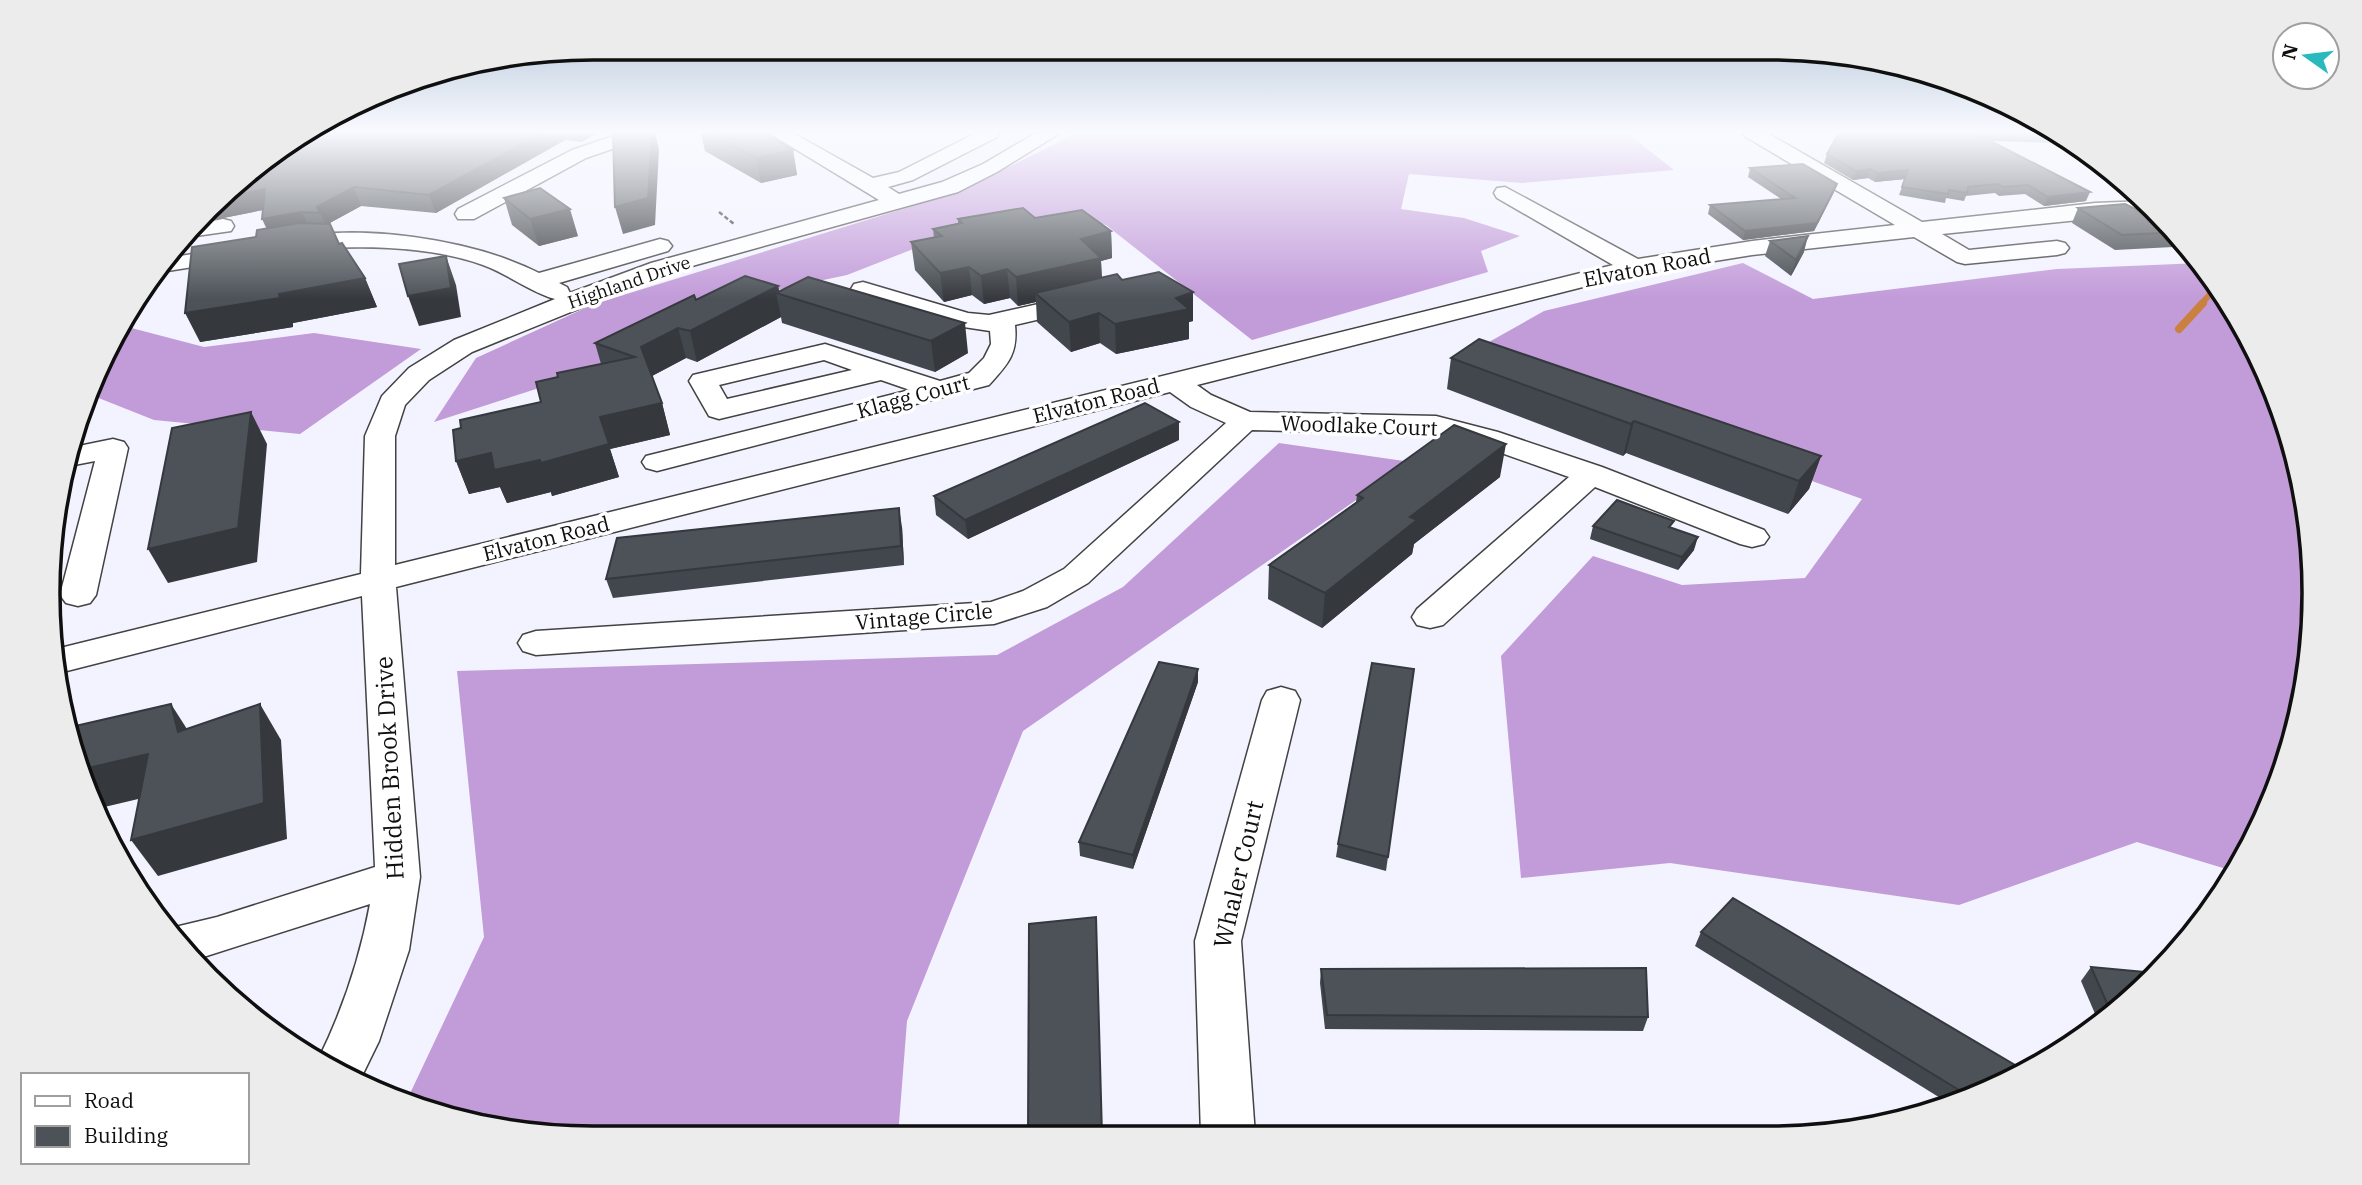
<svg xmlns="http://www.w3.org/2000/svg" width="2362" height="1185" viewBox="0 0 2362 1185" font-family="'IBM Plex Serif',serif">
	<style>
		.forest { fill: #c29bd9 }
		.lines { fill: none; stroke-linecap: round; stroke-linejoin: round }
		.stream-far1 { stroke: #ca8140; stroke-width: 6 }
		.stream { stroke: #ca8140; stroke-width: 8 }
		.minor-casing { stroke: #424242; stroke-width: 3 }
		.path { stroke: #313131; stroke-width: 2.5; stroke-dasharray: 4.5 2.5; stroke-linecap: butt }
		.minor { fill: #fff; fill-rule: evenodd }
		.wall { fill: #41474c }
		.shaded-wall { fill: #35393e }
		.building { fill: #4c5258; stroke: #35393e; stroke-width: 2 }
		.labels { text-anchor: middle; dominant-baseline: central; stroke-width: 7; stroke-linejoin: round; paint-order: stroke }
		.far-street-label { font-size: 18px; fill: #0f0f0f; stroke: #fff }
		.street-label { font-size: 21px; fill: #0f0f0f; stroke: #fff }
		.near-street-label { font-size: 24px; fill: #0f0f0f; stroke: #fff }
		.rim { fill: none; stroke: #0f0f0f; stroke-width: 3.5 }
	</style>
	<rect width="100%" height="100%" fill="#f2f3ff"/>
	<!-- forest -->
	<g class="forest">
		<polygon points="1077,133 1627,133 1674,170 1522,183 1409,174 1401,209 1464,218 1520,236 1481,251 1488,272 1252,340 1106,225 1063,213 949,235 847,275 739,298 567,379 434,422 476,358 594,304 958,192"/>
		<polygon points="1743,263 1813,299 2057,269 2201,263 2241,320 2286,417 2310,521 2314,628 2296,733 2259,833 2233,871 2137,842 1959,905 1670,863 1521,878 1501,656 1593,556 1682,585 1805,578 1862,499 1464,356 1544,311"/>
		<polygon points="120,325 204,347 314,333 421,349 300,434 154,420 86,393"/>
		<polygon points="1279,443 1411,462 1023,731 907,1021 898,1136 557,1137 452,1119 406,1102 484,937 457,671 997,655 1123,587"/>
	</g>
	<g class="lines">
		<!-- stream-far1 -->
		<polyline class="stream-far1" points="2201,304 2213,291 2221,290"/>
		<!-- stream -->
		<polyline class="stream" points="2179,329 2203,303"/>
		<!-- minor casing -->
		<g class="minor-casing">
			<g id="minor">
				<polygon points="622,133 650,133 647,137 586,158 474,219 458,219 455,214 458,209 572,150"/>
				<path d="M769,133H793L873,178L899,172L976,133H1000L997,137L913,180L888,187L899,194L942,182L983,164L1036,133H1060L997,172L958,192L667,273L472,352L429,380L405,405L395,436V565L1613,265L1497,198L1494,193L1497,188L1505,187L1638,259L1752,241L1895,225L1746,137L1743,133H1767L1922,222L2095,203L2145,201L2157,212L1942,234L1969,250L2057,241L2065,243L2069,248L2065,253L2057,255L1965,264L1957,262L1914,237L1752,255L1634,274L1197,385L1211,395L1250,412L1436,416L1498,432L1602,467L1764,530L1769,537L1764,544L1752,547L1740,544L1595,487L1443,625L1430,628L1417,625L1412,617L1417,609L1569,477L1476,444L1436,434L1252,430L1088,583L1047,607L994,624L536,655L523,651L518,643L523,635L536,631L991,602L1023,591L1064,569L1226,423L1191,407L1170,392L396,587L420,877L409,950L379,1041L358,1084L319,1058C343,1009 360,958 370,904L194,960L171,928L217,917L375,867L362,596L55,674L52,650L361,574L365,436L382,396L409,368L454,340L555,299C530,292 508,274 483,265C428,245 349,244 291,252L283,250L279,245L283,240C357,222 472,239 539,273L660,239L668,241L672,246L668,251L559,283L567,287L570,293L651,263L879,200Z"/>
				<polygon points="223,219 231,221 234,226 231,231 189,237 202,223"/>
				<polygon points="235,247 243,249 247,254 243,259 155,273 168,258"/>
				<path d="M863,282L968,313L989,315L1083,294L1092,297L1096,302L1092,307L1015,325C1018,354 1008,364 989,385L657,471L646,468L642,462L646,456L910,390L881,380L719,419L709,416L689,381L693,375L825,344L940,381L969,373L984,358L991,344L990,331L957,326L854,294L851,289L854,284ZM824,360L852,370L727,399L719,385Z"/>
				<polygon points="113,439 124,442 128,448 96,595 90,603 78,606 66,603 60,595 95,461 64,467 69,448"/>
				<polygon points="1281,687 1295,691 1300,700 1241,941 1255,1135 1201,1135 1195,941 1262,700 1267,691"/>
			</g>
		</g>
		<!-- path -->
		<polyline class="path" points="719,212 734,224"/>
		<!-- minor -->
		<use href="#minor" class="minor"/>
	</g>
	<!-- wall -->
	<g class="wall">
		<polygon points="312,133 597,133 581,142 565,140 436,213 361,206 328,224 339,244 365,278 377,307 293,323 293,327 200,342 256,237 267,228 263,210 203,222"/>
		<polygon points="701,133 766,133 793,150 797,175 761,183 705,151"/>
		<polygon points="1839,133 2058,133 2069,140 2060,143 1991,141 2086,201 2044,206 2025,194 1999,196 1995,193 1966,196 1964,201 1946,198 1945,203 1899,195 1905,179 1875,182 1868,178 1853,180 1824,163 1827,154"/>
		<polygon points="1750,168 1834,192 1814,231 1743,240 1708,214 1710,205 1781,199 1748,177"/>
		<polygon points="504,198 578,236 539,246 512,225"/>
		<polygon points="2078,208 2176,229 2180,234 2173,247 2115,250 2072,223"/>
		<polygon points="1035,218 1111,231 1112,258 1101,261 1102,278 1122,280 1193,292 1193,321 1189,322 1189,339 1116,354 1100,343 1071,352 1037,322 1036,302 1018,306 1010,298 984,304 972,295 944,302 915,270 911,242 934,238 933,229 958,223 958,219"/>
		<polygon points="1770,241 1804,252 1791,276 1765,256"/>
		<polygon points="778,286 779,292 968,353 935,372 782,323 781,317 697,362 686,358 652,376 662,403 670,435 610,449 619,477 552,496 551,492 507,503 500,487 469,494 456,461 461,428 541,402 558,377 601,364 595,343"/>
		<polygon points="1451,358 1821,456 1809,489 1788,514 1626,453 1623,456 1447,389"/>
		<polygon points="1179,440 968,539 936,515 934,496"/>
		<polygon points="1500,477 1414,544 1412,554 1322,628 1268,599 1269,565 1356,502 1357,495"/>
		<polygon points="1593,526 1672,528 1694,550 1678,570 1590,539"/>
		<polygon points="902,527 904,565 613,598 606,579"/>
		<polygon points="1198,669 1198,682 1133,869 1080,856 1079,842"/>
		<polygon points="1414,669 1386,871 1336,857 1338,844"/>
		<polygon points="1701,932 1978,1096 1950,1104 1695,946"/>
		<polygon points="2091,967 2156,973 2099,1023 2081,981"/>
		<polygon points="1321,969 1648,1017 1643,1031 1325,1029 1320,983"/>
	</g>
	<!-- shaded-wall -->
	<g class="shaded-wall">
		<polygon points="542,133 562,133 565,140 436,213 429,195"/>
		<polygon points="578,133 597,133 581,142"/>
		<polygon points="652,133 655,133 659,149 655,225 623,234 615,207"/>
		<polygon points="2063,136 2069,140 2060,143"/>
		<polygon points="793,150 797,175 761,183 756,158"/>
		<polygon points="1871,169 1868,178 1853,180 1856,171"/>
		<polygon points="1908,170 1905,179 1875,182 1877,173"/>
		<polygon points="1837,184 1834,192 1814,231 1743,240 1745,231"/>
		<polygon points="354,187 361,206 326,225 317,207"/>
		<polygon points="265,189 273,208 203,222 226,197"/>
		<polygon points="2090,192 2086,201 2044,206 2048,197"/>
		<polygon points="570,209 578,236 539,246 530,219"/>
		<polygon points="302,212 311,231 271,238 262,219"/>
		<polygon points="1111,231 1112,258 1101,261 1102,287 1035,293 1036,302 1018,306 1016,277 1081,239"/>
		<polygon points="1808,236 1804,252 1791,276 1796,260"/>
		<polygon points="446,256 456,285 461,317 419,326 408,296"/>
		<polygon points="969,267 972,295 944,302 940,273"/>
		<polygon points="1007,269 1010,298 984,304 981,276"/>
		<polygon points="365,278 377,307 293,323 293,327 200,342 185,313"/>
		<polygon points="778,286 780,294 776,293 781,317 697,362 690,331"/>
		<polygon points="1193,292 1193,321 1189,322 1189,339 1116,354 1115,324 1176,298"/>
		<polygon points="1099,313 1100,343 1071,352 1069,322"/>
		<polygon points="965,323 968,353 935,372 931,341"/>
		<polygon points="678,328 686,358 650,377 641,347"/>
		<polygon points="662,403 670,435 610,449 619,477 552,496 551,492 507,503 500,487 469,494 456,461 600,417"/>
		<polygon points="251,412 267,444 257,562 168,583 148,549"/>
		<polygon points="1634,421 1626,453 1623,456 1631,424"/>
		<polygon points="1179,422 1179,440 968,539 965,520"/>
		<polygon points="1506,444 1500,477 1414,544 1412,554 1322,628 1325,593 1410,517"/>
		<polygon points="1821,456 1809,489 1788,514 1799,481"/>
		<polygon points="899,508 902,527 904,565 901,546"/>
		<polygon points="1698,537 1694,550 1678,570 1682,557"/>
		<polygon points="1198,669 1198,682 1133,869 1133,855"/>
		<polygon points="171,704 194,740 178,732"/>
		<polygon points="260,704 281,740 287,839 158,876 131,840"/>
		<polygon points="148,754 172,791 96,809 84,769"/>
	</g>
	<!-- building -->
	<g class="building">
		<polygon points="312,133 542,133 429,195 354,187 317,207 320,213 302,212 262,219 265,189 226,197 260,160"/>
		<polygon points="617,133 652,133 648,198 615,207 613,134"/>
		<polygon points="711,133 766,133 793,150 756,158"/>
		<polygon points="1839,133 2058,133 2060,134 1975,133 2090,192 2048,197 2028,185 2003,187 1998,184 1968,187 1967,193 1949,190 1948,194 1902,187 1908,170 1877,173 1871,169 1856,171 1827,154"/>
		<polygon points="1803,164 1837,184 1817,223 1745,231 1710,205 1795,198 1750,168"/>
		<polygon points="540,188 570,209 530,219 504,198"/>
		<polygon points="2125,204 2176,229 2179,232 2122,235 2078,208"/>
		<polygon points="1023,208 1035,218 1082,210 1111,231 1081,239 1101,258 1016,277 1007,269 981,276 969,267 940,273 911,242 942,236 933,229 962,223 958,219"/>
		<polygon points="299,223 330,224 339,244 342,243 365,278 279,294 280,298 185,313 192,247 256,237 257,230"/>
		<polygon points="1808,236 1796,260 1770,241"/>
		<polygon points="446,256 451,288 408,296 399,264"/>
		<polygon points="1159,272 1193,292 1176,298 1189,309 1115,324 1099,313 1069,322 1035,293 1117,274 1122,280"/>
		<polygon points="745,276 778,286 690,331 678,328 641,347 662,403 600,417 609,444 541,463 540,460 494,470 491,453 456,461 453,430 461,428 460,420 541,402 536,382 558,377 557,373 635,357 595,343 694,295 696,300"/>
		<polygon points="808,277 965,323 931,341 776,293"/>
		<polygon points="1479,339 1821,456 1799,481 1634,421 1631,424 1451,358"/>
		<polygon points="1145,403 1179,422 965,520 934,496"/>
		<polygon points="251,412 238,528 148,549 172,428"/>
		<polygon points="1454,425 1506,444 1410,517 1417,520 1325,593 1269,565 1363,498 1357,495"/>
		<polygon points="1617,500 1674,521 1669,527 1698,537 1682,557 1593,526"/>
		<polygon points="899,508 901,546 606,579 617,538"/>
		<polygon points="1159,662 1198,669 1133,855 1079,842"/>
		<polygon points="1372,663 1414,669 1388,857 1338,844"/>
		<polygon points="171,704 178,732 260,704 264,803 131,840 148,754 84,769 71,727"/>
		<polygon points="1733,898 2025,1071 1978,1096 1972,1098 1701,932"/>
		<polygon points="1096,917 1102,1135 1028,1135 1029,924"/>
		<polygon points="2091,967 2156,973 2112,1011 2110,1010"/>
		<polygon points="1646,968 1648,1017 1327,1015 1321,969"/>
	</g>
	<!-- sky -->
	<linearGradient id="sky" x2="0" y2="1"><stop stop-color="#adc0d4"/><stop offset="0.44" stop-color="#f9faff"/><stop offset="1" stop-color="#f9faff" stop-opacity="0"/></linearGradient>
	<rect width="2362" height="299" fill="url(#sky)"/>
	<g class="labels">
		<!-- far-street labels -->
		<g class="far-street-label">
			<text transform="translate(629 282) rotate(-19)">Highland Drive</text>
		</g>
		<!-- street labels -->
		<g class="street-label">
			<text transform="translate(1647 267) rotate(-11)">Elvaton Road</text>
			<text transform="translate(913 396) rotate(-15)">Klagg Court</text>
			<text transform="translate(1096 400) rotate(-14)">Elvaton Road</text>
			<text transform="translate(1359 425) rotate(2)">Woodlake Court</text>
			<text transform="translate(546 538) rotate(-14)">Elvaton Road</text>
			<text transform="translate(924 616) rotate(-5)">Vintage Circle</text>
		</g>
		<!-- near-street labels -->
		<g class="near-street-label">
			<text transform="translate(389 768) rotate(-93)">Hidden Brook Drive</text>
			<text transform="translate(1238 874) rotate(-77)">Whaler Court</text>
		</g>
	</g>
	<!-- crop -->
	<path d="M0 0H2362V1185H0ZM593 60H1769A533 533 0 0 1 2302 593V593A533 533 0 0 1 1769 1126H593A533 533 0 0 1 60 593V593A533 533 0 0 1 593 60Z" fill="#ececec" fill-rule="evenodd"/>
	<path class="rim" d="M593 60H1769A533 533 0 0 1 2302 593V593A533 533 0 0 1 1769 1126H593A533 533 0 0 1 60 593V593A533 533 0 0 1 593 60Z"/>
	<!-- legend -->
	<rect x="21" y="1073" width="228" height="91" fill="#ffffff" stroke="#9f9f9f" stroke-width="2"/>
	<rect x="35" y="1096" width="35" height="10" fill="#ffffff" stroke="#9f9f9f" stroke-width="2"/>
	<text x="84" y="1108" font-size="21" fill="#0f0f0f">Road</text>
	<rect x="35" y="1126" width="35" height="21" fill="#4c5258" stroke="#9f9f9f" stroke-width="2"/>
	<text x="84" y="1143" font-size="21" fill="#0f0f0f">Building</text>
	<!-- north arrow -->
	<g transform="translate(2306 56) rotate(284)"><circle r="33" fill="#ffffff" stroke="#9f9f9f" stroke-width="2"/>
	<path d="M0-5L12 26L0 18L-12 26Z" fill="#2ababd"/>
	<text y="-10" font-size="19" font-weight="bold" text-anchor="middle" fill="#0f0f0f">N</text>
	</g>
</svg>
